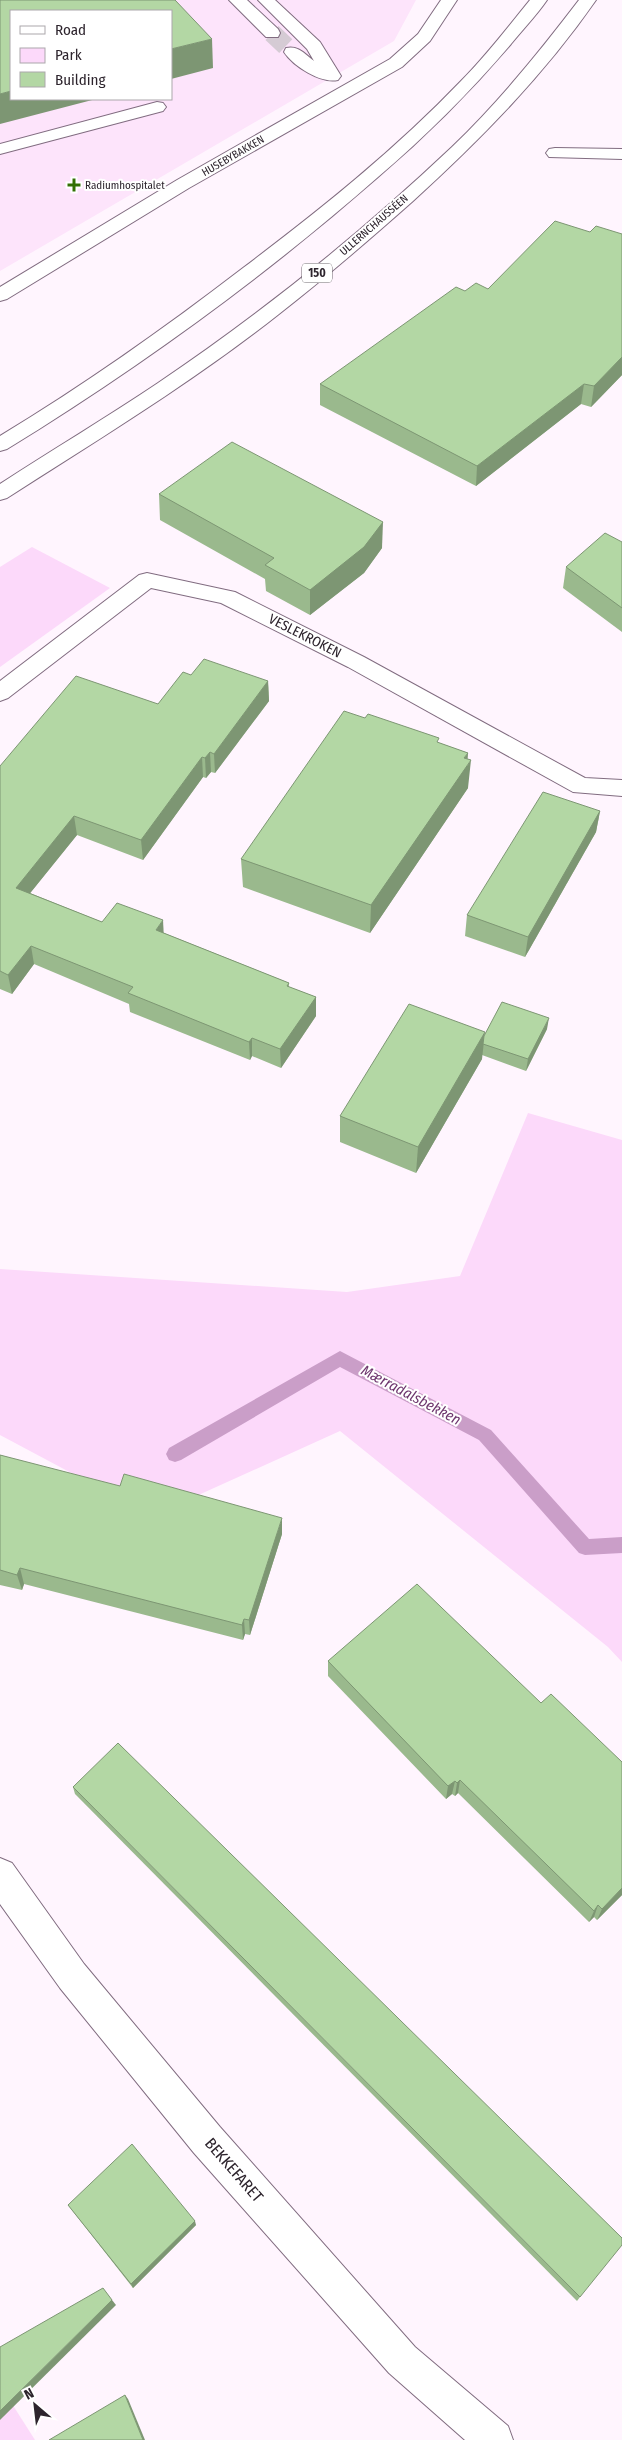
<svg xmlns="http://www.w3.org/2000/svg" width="622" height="2440" viewBox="0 0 622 2440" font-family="'Fira Sans Condensed',sans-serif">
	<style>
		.built { fill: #fde4fb; fill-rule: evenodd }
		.green { fill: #fcd9fa }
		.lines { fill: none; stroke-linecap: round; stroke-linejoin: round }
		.stream { fill: #ca9ec8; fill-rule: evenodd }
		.minor-tunnel { stroke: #d5cbd4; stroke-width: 19; stroke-dasharray: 19 9; stroke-linecap: butt }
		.minor-casing { stroke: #816c80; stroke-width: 2 }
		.highway-casing { stroke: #816c80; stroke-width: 2 }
		.minor { fill: #fff; fill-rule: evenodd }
		.highway { fill: #fff; fill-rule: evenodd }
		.wall { fill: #9ab98d }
		.shaded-wall { fill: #7d9673 }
		.building { fill: #b3d7a4; stroke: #7d9673 }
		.poi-dot { fill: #327004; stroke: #fff; stroke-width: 2 }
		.labels { text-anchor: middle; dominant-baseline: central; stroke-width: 4; stroke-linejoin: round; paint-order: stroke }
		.far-street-label { font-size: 11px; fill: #2d242d; stroke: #fff }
		.far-poi-label { font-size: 11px; fill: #2d242d; stroke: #fff; text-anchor: start }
		.shield { fill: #fff; stroke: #6c666c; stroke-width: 1 }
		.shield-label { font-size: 12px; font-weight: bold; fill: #2d242d }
		.street-label { font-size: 14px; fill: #2d242d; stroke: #fff }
		.water-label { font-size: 15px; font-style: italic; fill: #6e376e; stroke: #fff }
		.near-street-label { font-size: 16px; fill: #2d242d; stroke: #fff }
	</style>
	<rect width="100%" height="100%" fill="#fff5fe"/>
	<!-- built -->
	<path class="built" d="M0,0H416L394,41L0,271ZM11,11H171V99H11Z"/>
	<!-- green -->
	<g class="green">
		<polygon points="32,547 110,588 0,667 0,567"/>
		<polygon points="528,1113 622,1140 622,1662 608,1647 340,1431 152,1516 0,1435 0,1269 347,1292 460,1276"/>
		<polygon points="0,2385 35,2440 0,2440"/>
	</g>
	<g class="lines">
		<!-- stream -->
		<polygon class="stream" points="340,1351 491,1430 589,1539 622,1537 622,1553 585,1555 579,1553 479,1440 340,1367 181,1460 175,1462 169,1460 166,1454 169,1448"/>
		<!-- minor-tunnel -->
		<polyline class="minor-tunnel" points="272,33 292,52"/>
		<!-- minor casing -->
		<g class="minor-casing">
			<g id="minor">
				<polygon points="229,0 247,0 278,29 280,33 278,37 266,37"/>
				<path d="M258,0H275L320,42L341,76L338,80C321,84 293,66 284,52L286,48C298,45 305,54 314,61L307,49Z"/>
				<polygon points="441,0 457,0 430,41 402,67 189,188 7,299 0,301 0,287 177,180 390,59 418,34"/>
				<polygon points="157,102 163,103 166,107 163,111 0,154 0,144"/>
				<polygon points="555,148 622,149 622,159 549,157 546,153 549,149"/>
				<polygon points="147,573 235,592 364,657 585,778 622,780 622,796 573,792 348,667 221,603 151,588 8,698 0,701 0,681 139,575"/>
				<polygon points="0,1858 12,1863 84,1964 220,2127 415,2347 508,2426 513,2440 465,2440 389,2373 194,2153 60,1988 0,1904"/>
			</g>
		</g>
		<!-- highway casing -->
		<g class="highway-casing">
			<g id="highway">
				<path d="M530,0H547C537,15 523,29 511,44C470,92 426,136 378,177C263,278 137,369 7,449L0,451V436C84,385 165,328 243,268C320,210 395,150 461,81C486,56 508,27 530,0Z"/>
				<path d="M579,0H596C544,75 480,140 413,201C369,240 325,278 279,314C193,382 99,439 7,498L0,500V484C52,450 106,418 158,383C262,313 361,233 452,147C499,102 540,51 579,0Z"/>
			</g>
		</g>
		<!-- minor -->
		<use href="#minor" class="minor"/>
		<!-- highway -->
		<use href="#highway" class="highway"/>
	</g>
	<!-- wall -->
	<g class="wall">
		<polygon points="590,232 622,234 622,375 591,407 581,404 476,486 320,405 320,384 465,291 488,289"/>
		<polygon points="159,494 382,548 364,573 310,615 266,591 265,579 160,520"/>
		<polygon points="622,542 622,632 563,588 566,567"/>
		<polygon points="191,675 268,681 269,701 215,773 211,772 206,778 203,777 143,860 77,835 30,893 102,922 164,933 289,983 289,987 316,997 316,1016 281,1068 252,1056 250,1060 130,1012 129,1004 34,964 12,994 0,989 0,766 158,704"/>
		<polygon points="439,743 468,753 467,759 468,788 370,933 243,887 241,859"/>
		<polygon points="600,811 596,832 525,957 465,936 467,915"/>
		<polygon points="547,1029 526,1071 482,1055 482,1059 416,1173 340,1142 340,1116 484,1036"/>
		<polygon points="0,1455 282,1534 250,1635 245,1634 243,1640 24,1584 22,1590 0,1585"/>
		<polygon points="328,1661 541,1703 622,1762 622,1895 597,1920 594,1917 589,1922 458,1793 455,1796 452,1794 446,1799 328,1676"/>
		<polygon points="73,1787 580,2297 577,2301 75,1794"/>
		<polygon points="68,2205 196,2225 133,2288"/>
	</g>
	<!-- shaded-wall -->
	<g class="shaded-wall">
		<polygon points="212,39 213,68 171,79 171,49"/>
		<polygon points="11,91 11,99 96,99 0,124 0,94"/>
		<polygon points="622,357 622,375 591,407 594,386"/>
		<polygon points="584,384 581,404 476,486 477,466"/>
		<polygon points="383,522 382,548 364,573 310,615 310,590"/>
		<polygon points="268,681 269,701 215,773 214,754"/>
		<polygon points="210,752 211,772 206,778 205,758"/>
		<polygon points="468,753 467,766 471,760 468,788 370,933 371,905"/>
		<polygon points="202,757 203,777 143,860 141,840"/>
		<polygon points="600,811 596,832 525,957 528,937"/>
		<polygon points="74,816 77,835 19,907 16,888"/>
		<polygon points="163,920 164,939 156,930"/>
		<polygon points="31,946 34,964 12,994 8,975"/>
		<polygon points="316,997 316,1016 281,1068 280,1049"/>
		<polygon points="549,1018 547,1029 526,1071 528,1059"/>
		<polygon points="485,1032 482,1059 416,1173 418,1147"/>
		<polygon points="252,1038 252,1056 250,1060 249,1042"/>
		<polygon points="282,1518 282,1534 250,1635 249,1620"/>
		<polygon points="20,1568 24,1584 22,1590 17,1575"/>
		<polygon points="244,1619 245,1634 243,1640 242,1625"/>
		<polygon points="460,1780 458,1793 455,1796 457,1783"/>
		<polygon points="455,1781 452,1794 446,1799 448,1786"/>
		<polygon points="622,1888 622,1895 597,1920 602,1909"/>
		<polygon points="598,1905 594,1917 589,1922 594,1911"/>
		<polygon points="195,2221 196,2225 133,2288 131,2284"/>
		<polygon points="112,2300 116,2305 0,2420 0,2411"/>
		<polygon points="125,2395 128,2399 145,2440 143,2440"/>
	</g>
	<!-- building -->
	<g class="building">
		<polygon points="0,0 175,0 212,39 171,49 171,11 11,11 11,91 0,94"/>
		<polygon points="555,221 590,232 596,226 622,234 622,357 594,386 584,384 477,466 320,384 456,287 465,291 476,283 488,289"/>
		<polygon points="232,442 383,522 364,547 310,590 265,565 274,558 159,494"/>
		<polygon points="605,533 622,542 622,608 566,567"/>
		<polygon points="204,659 268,681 214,754 210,752 205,758 202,757 141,840 74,816 16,888 102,922 117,903 163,920 156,930 289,983 287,986 316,997 280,1049 252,1038 249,1042 128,993 133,987 31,946 8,975 0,971 0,766 76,676 158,704 183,672 191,675"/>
		<polygon points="344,711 365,718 368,714 439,738 437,742 468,753 464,758 471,760 371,905 241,859"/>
		<polygon points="543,792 600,811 528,937 467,915"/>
		<polygon points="502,1002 549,1018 528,1059 483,1044 484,1036"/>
		<polygon points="409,1004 485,1032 418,1147 340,1116"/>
		<polygon points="0,1455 120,1486 124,1474 282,1518 249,1620 244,1619 242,1625 20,1568 17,1575 0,1570"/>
		<polygon points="417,1584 541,1703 551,1694 622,1762 622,1888 602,1909 598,1905 594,1911 460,1780 457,1783 455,1781 448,1786 328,1661"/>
		<polygon points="118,1743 622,2238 622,2245 580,2297 73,1787"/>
		<polygon points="132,2144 195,2221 131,2284 68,2205"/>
		<polygon points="103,2288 112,2300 0,2411 0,2347"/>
		<polygon points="125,2395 143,2440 49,2440"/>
	</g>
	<!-- markers -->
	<path class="poi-dot" d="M71.5 177.5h5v5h5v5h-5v5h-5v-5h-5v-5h5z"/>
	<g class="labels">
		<!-- far-street labels -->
		<g class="far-street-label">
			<text transform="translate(233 156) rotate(-30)">HUSEBYBAKKEN</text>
			<text transform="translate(374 225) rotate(-41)">ULLERNCHAUSSÉEN</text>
		</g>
		<!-- far-poi labels -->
		<g class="far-poi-label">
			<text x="85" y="185">Radiumhospitalet</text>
		</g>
		<!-- shield labels -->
		<rect class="shield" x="302" y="263.5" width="30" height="19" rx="4"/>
		<g class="shield-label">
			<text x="317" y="273">150</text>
		</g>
		<!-- street labels -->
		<g class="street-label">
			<text transform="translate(305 636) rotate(27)">VESLEKROKEN</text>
		</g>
		<!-- water labels -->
		<g class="water-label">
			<text transform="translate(411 1395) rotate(28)">Mærradalsbekken</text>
		</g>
		<!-- near-street labels -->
		<g class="near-street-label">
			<text transform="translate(234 2170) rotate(49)">BEKKEFARET</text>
		</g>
	</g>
	<!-- legend -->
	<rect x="10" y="10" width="162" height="90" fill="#ffffff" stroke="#aba7ab"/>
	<rect x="20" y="26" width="25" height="8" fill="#ffffff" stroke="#aba7ab"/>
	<text x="55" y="35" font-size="15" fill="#2d242d">Road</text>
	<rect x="20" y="48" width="25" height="15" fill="#fcd9fa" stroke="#aba7ab"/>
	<text x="55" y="60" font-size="15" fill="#2d242d">Park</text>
	<rect x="20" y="72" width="25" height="15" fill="#b3d7a4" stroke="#aba7ab"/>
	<text x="55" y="85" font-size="15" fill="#2d242d">Building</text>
	<!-- north arrow -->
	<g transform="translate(35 2405) rotate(332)" stroke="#ffffff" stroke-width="4" paint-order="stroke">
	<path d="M0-4L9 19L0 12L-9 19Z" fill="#2d242d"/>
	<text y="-8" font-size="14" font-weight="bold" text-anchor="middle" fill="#2d242d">N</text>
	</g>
</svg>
